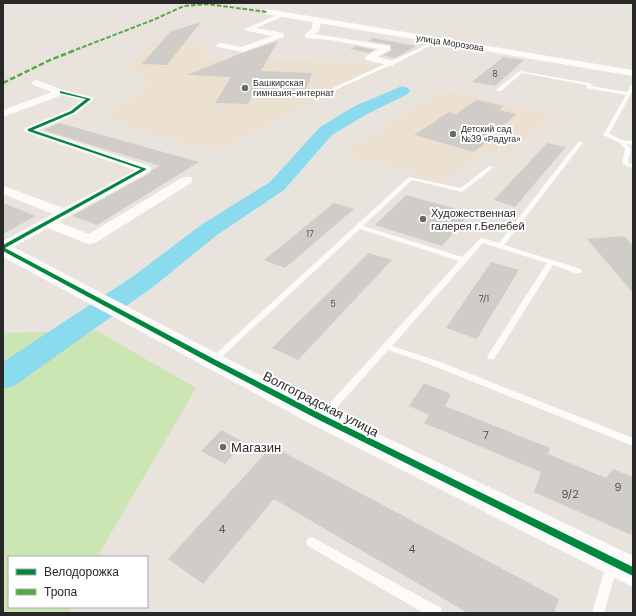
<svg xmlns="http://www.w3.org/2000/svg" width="636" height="616" viewBox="0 0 636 616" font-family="'DM Sans',sans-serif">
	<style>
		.education { fill: #ece1d0 }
		.green { fill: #cbe5b3 }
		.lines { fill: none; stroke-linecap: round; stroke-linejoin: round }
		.river { fill: #8bdbee; fill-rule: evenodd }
		.building { fill: #d0cdc9 }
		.service { fill: #fcfbfa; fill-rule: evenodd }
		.minor { fill: #fcfbfa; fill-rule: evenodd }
		.tertiary { fill: #fcfbfa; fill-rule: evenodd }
		.quiet-far1 { stroke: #53aa44; stroke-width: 2; stroke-dasharray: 4.5 2; stroke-linecap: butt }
		.quiet { stroke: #53aa44; stroke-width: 2.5; stroke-dasharray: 5.5 2.5; stroke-linecap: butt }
		.cycleway-casing { stroke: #fff; stroke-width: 2 }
		.cycleway { fill: #00873e; fill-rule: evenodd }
		.poi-dot { fill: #6b6967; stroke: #fff; stroke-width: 1.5 }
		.labels { text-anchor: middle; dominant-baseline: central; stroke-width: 4; stroke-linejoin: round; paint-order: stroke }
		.far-street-label { font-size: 9px; fill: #282828; stroke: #fff }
		.number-label { font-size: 9px; fill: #535251 }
		.far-poi-label { font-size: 9px; fill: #282828; stroke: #fff; text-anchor: start }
		.poi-label { font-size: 11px; fill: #282828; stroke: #fff; text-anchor: start }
		.near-number-label { font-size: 11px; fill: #535251 }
		.near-street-label { font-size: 13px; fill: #282828; stroke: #fff }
		.near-poi-label { font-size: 13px; fill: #282828; stroke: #fff; text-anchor: start }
	</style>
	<rect width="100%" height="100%" fill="#e8e3dd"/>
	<!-- education -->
	<g class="education">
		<polygon points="154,41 197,43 205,45 208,48 200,58 361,62 387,68 329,95 321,96 217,150 133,129 99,112 140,96 151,81 128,66"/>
		<polygon points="444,90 553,115 504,159 481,152 444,183 343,152"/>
	</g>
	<!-- green -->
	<polygon class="green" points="97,331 196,388 97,557 9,557 9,607 71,607 68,613 3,613 3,333"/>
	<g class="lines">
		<!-- river -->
		<polygon class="river" points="402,86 408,88 410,91 408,94 367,114 332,135 284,190 217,235 153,287 14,386 3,389 3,362 135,275 201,225 270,182 320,127 355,106"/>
	</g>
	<!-- building -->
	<g class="building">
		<polygon points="201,22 167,65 142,64 170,32"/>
		<polygon points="373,38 416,46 395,58 383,55 391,51 391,45 368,41"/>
		<polygon points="278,41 261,71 312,73 305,92 255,90 248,104 215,103 231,77 187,75 242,53"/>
		<polygon points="356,46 375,50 369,53 350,49"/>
		<polygon points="503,57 524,60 495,86 472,82"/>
		<polygon points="476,100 504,106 499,110 517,114 485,140 488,141 474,152 414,135 449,112 456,114"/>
		<polygon points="59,123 199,162 97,225 72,216 150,173 152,170 160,166 43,130"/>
		<polygon points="547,143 566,147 515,207 494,200"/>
		<polygon points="406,195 470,213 442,246 375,225"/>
		<polygon points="3,203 36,216 3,234"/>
		<polygon points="334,203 354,209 285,268 264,260"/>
		<polygon points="624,236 633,246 633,293 587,239"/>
		<polygon points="369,253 392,260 298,360 272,348"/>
		<polygon points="491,262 519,270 477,339 446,328"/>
		<polygon points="424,383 451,394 445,406 550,448 548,454 606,478 613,469 633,477 633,526 631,535 534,492 541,472 424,423 429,415 409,406"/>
		<polygon points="221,430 244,442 225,464 201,451"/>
		<polygon points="272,446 559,599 554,613 468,613 274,499 203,584 168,559"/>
	</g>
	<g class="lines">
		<!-- service -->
		<g class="service">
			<polygon points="437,40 440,41 400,61 324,95 320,94"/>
			<polygon points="520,71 589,83 591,84 591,86 627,92 631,85 633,85 633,90 609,134 623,140 633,141 633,145 627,144 631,149 628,163 633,164 633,168 622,164 625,149 620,143 603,135 626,95 586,88 587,85 522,73 501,91 497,91 497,89"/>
			<polygon points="580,141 583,143 582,144 504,245 581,269 582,271 581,273 575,273 553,265 494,359 488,359 487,357 488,355 547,263 483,243 392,346 435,360 633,438 633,446 429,364 388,350 326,420 323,421 320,420 318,417 320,414 459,261 360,229 215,363 209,363 208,361 409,177 461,188 489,166 494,167 462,192 412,180 363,226 462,257 480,239 482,238 499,243 578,142"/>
			<polygon points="312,537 441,608 442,613 424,613 308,546 306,542 308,538"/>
			<polygon points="612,559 616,561 618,565 604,613 592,613 606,565 608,561"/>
		</g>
		<!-- minor -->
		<g class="minor">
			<polygon points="282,13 284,14 284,16 256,28 284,33 284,37 243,52 217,47 216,45 220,43 242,47 272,36 248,31 244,29"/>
			<polygon points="314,19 317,19 321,21 319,31 315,34 390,46 390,50 377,57 395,61 396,63 392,66 366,60 365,58 366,56 379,49 331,40 305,38 305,34 311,30"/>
			<polygon points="36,80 64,90 92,97 94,99 76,114 39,130 149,166 151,169 149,172 58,222 89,234 183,177 191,177 193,180 191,183 95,243 90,244 85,243 48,228 8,250 3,251 3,241 53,214 3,194 3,186 64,208 135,170 25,132 24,130 25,128 68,110 81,100 62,95 3,117 3,110 52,92 33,85 31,83"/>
		</g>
		<!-- tertiary -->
		<g class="tertiary">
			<polygon points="267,9 633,70 633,76 264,14 263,12"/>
			<polygon points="3,243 10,245 220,355 331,411 633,556 633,587 313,425 3,257"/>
		</g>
		<!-- quiet-far1 -->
		<polyline class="quiet-far1" points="70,52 153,20 184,6 207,4 267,12"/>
		<!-- quiet -->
		<polyline class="quiet" points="3,83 50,60 73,51"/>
		<!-- cycleway casing -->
		<g class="cycleway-casing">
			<polygon id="cycleway" points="60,91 91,99 73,113 33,130 147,169 5,248 214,359 325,416 633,567 633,576 319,420 210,363 3,251 3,245 141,169 28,131 28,129 71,111 86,99 60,93"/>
		</g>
		<!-- cycleway -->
		<use href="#cycleway" class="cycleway"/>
	</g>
	<!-- markers -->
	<g class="poi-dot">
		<circle cx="245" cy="88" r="4"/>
		<circle cx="453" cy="134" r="4"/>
		<circle cx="423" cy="219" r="4"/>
		<circle cx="223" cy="447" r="4"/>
	</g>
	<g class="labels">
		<!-- far-street labels -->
		<g class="far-street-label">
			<text transform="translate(450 43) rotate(9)">улица Морозова</text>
		</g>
		<!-- number labels -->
		<g class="number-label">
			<text x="495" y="74">8</text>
			<text x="310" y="234">17</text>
			<text x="484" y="299">7/1</text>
			<text x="333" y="304">5</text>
		</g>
		<!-- far-poi labels -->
		<g class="far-poi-label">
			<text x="253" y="83">Башкирская<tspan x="253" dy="10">гимназия-интернат</tspan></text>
			<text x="461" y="129">Детский сад<tspan x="461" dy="10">№39 «Радуга»</tspan></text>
		</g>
		<!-- poi labels -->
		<g class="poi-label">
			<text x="431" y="213">Художественная<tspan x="431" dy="13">галерея г.Белебей</tspan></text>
		</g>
		<!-- near-number labels -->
		<g class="near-number-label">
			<text x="486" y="435">7</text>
			<text x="618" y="487">9</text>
			<text x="570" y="494">9/2</text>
			<text x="222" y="529">4</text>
			<text x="412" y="549">4</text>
		</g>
		<!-- near-street labels -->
		<g class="near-street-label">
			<text transform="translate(321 404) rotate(27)">Волгоградская улица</text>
		</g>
		<!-- near-poi labels -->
		<g class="near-poi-label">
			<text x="231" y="447">Магазин</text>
		</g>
	</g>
	<!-- border -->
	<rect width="636" height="616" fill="none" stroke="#282828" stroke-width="8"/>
	<!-- legend -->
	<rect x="8" y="556" width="140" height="52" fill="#ffffff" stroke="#a9a9a9"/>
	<rect x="16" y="569" width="20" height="6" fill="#00873e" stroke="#a9a9a9"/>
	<text x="44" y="576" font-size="12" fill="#282828">Велодорожка</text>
	<rect x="16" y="589" width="20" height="6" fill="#53aa44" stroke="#a9a9a9"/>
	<text x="44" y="596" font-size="12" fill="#282828">Тропа</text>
</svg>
